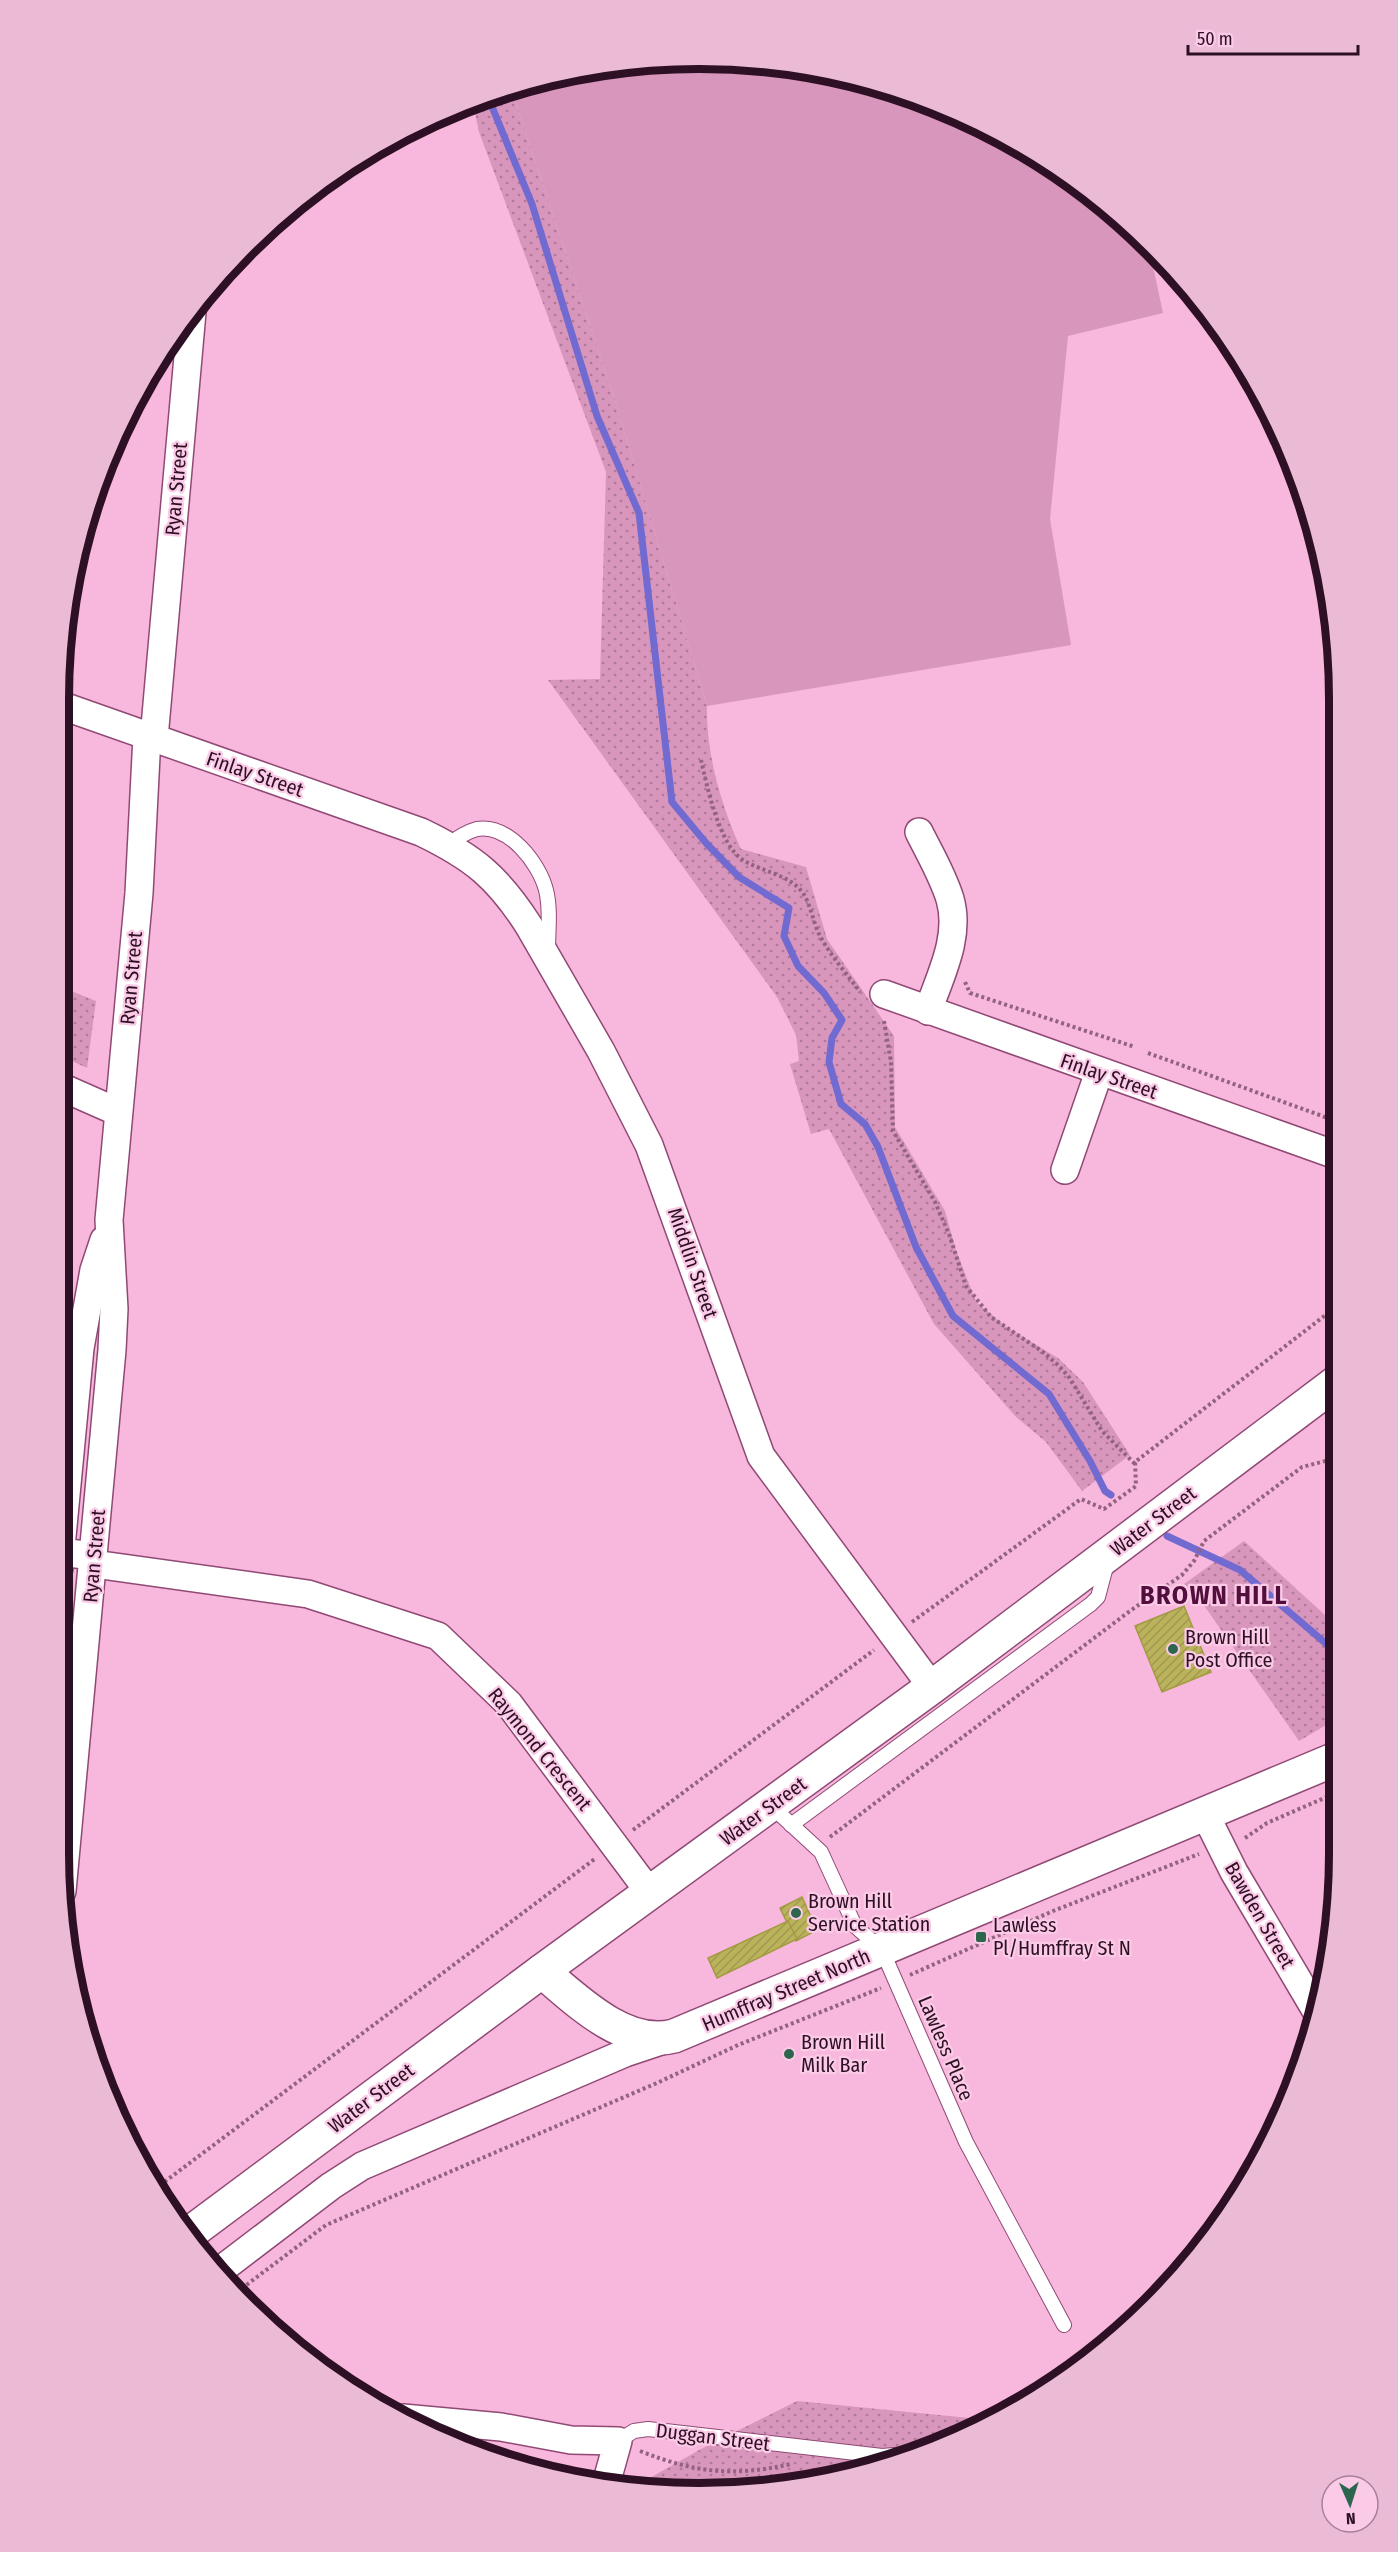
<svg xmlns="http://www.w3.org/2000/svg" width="1398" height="2552" viewBox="0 0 1398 2552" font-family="'Fira Sans Condensed',sans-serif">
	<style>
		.green { fill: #d996bd }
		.park { fill: url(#park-dots) }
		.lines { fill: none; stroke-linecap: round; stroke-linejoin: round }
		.stream { stroke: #716ad1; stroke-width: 7 }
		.building { fill: url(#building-hatch); stroke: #a39a42; stroke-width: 1.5 }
		.lane-casing { stroke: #904975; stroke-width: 16 }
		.street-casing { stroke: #904975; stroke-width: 30 }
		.secondary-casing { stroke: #904975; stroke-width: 36 }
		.path { stroke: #92637f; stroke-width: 4; stroke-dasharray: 3 3; stroke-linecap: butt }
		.lane { stroke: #fff; stroke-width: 14 }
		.street { stroke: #fff; stroke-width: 27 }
		.secondary { stroke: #fff; stroke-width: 33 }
		.poi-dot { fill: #2d654e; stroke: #fbcae6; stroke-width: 2 }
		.labels { text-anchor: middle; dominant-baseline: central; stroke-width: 4.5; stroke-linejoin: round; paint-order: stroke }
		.street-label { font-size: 20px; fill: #2d1023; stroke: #fbcae6 }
		.poi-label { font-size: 20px; fill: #2d1023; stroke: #fbcae6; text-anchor: start }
		.district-label { font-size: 26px; font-weight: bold; letter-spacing: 1.5px; fill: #520f3d; stroke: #fbcae6 }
		.rim { fill: none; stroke: #2d1023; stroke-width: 8 }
	</style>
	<defs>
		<pattern id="park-dots" width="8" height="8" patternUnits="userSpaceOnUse" patternTransform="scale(1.5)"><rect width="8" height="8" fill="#d996bd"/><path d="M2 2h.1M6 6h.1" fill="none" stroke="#b07999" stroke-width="1.8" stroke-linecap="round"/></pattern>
		<pattern id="building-hatch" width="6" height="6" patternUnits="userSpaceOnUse" patternTransform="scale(1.5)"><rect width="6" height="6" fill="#bbb35c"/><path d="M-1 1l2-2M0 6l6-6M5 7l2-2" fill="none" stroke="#a19950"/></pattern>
	</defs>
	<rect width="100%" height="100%" fill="#f8b7dc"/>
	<!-- green -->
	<polygon class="green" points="657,60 782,64 905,92 1019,144 1148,243 1163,313 1068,336 1050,519 1071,645 707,706 616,404 511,89 533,80"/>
	<!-- park -->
	<g class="park">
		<path d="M511,89L616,404L707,706C706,754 721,805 741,849L806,867L827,939L894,1036L895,1127L945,1211L956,1250L976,1302L1005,1326L1058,1358L1083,1382L1130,1455L1082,1491L1046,1442L1016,1417L934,1324L829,1129L811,1134L790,1064L799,1061L796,1035L777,997L548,680L600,679L606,472L479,132L473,103Z"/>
		<polygon points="59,986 96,1001 87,1068 59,1055"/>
		<polygon points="1244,1541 1337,1626 1338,1718 1299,1741 1196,1594 1184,1584"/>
		<polygon points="797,2401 990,2420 944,2445 864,2472 741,2492 657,2492 632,2488 701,2449"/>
	</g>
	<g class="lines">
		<!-- stream -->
		<g class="stream">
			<polyline points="488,97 532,204 597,416 639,513 672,802 706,843 739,877 789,908 784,936 798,966 824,993 842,1020 832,1038 829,1062 841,1104 865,1124 878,1147 916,1247 953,1316 1049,1394 1090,1461 1105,1491 1111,1495"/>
			<polyline points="1167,1536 1240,1570 1337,1653"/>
		</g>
	</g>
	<!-- building -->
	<g class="building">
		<polygon points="1184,1606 1211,1672 1162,1692 1135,1626"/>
		<polygon points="802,1897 817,1930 796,1941 780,1908"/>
		<polygon points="788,1921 797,1939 717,1978 708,1958"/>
	</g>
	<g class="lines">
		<!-- lane casing -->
		<g class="lane-casing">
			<g id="lane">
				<path d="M448,845C457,838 466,832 477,829C509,824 539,863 546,890C551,909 548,931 548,951"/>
				<polyline points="770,1805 821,1852 855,1926 882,1950 966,2142 1064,2325"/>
				<polyline points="791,1825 1091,1604 1098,1597 1107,1563"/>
				<polyline points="618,2441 634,2431 648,2429 882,2456 919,2453"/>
			</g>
		</g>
		<!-- street casing -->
		<g class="street-casing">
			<g id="street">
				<path d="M60,705L421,832C473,857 498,877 529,926L601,1051L649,1145L761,1456L932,1687"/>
				<polyline points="154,738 192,312"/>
				<path d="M919,832C930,854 943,876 950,899C961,937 940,976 928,1011"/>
				<polyline points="884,994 1336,1155"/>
				<polyline points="59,1086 118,1112"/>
				<polyline points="1065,1170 1099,1072"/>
				<polyline points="60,1552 85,1555 94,1564 308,1594 438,1636 509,1704 650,1893"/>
				<polyline points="59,1568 80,1348 94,1270 104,1240"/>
				<polyline points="1205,1814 1234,1872 1318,2014"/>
				<polyline points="62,1891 112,1350 114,1309 109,1220 139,893 147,736"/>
				<polyline points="218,2272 331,2186 362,2166 625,2053 667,2039"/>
				<polyline points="403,2418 501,2427 571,2440 618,2441 606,2484"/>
			</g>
		</g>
		<!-- secondary casing -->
		<g class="secondary-casing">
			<g id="secondary">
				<path d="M542,1971C576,2000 626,2049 674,2036L1338,1758"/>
				<polyline points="186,2236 542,1971 932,1687 1337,1382"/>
			</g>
		</g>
		<!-- path -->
		<g class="path">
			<path d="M701,760C707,786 719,845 743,860C762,872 789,874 803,893C811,905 813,923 820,936C831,956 847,974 860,992"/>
			<polyline points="965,982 970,993 1135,1047"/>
			<polyline points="884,1021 891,1062 893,1131 935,1202 949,1234 966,1286 991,1317 1043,1352 1059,1366 1069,1377 1102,1431 1135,1464"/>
			<polyline points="1148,1053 1336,1121"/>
			<polyline points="912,1622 1081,1499 1104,1509 1136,1486 1135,1462 1336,1307"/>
			<polyline points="633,1830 874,1650"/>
			<polyline points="830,1837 1130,1611 1182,1575 1194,1561 1204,1541 1302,1467 1337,1458"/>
			<polyline points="1245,1838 1267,1823 1338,1792"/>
			<polyline points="910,1975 1053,1911 1199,1854"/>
			<polyline points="155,2189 596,1858"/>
			<polyline points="237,2292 326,2225 657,2083 738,2045 881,1988"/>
			<path d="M640,2451C696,2473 733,2477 791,2464"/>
		</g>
		<!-- lane -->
		<use href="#lane" class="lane"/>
		<!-- street -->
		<use href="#street" class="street"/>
		<!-- secondary -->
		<use href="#secondary" class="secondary"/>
	</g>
	<!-- markers -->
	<g class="poi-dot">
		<circle cx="1173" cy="1649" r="6"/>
		<circle cx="796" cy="1913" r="6"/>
		<rect x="975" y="1931" width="12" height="12" rx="3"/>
		<circle cx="789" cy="2054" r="6"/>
	</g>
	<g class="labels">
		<!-- street labels -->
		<g class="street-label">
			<text transform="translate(176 489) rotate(-85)">Ryan Street</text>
			<text transform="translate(255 774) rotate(19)">Finlay Street</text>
			<text transform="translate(131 978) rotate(-85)">Ryan Street</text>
			<text transform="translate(1109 1076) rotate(19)">Finlay Street</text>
			<text transform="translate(693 1263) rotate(71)">Middlin Street</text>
			<text transform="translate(1153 1521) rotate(-37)">Water Street</text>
			<text transform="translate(94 1556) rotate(-85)">Ryan Street</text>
			<text transform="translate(540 1749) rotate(51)">Raymond Crescent</text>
			<text transform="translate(763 1811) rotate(-36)">Water Street</text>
			<text transform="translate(1260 1915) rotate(60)">Bawden Street</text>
			<text transform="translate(786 1990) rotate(-23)">Humffray Street North</text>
			<text transform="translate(946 2048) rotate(67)">Lawless Place</text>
			<text transform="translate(371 2098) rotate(-37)">Water Street</text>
			<text transform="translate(713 2437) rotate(7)">Duggan Street</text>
		</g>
		<!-- poi labels -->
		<g class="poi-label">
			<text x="1185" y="1637">Brown Hill<tspan x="1185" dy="23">Post Office</tspan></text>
			<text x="808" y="1901">Brown Hill<tspan x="808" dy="23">Service Station</tspan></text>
			<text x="993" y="1925">Lawless<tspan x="993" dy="23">Pl/Humffray St N</tspan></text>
			<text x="801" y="2042">Brown Hill<tspan x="801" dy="23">Milk Bar</tspan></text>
		</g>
		<!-- district labels -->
		<g class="district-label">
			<text x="1214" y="1595">BROWN HILL</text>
		</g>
	</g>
	<!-- crop -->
	<path d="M0 0H1398V2552H0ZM699 69H699A630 630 0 0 1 1329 699V1853A630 630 0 0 1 699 2483H699A630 630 0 0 1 69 1853V699A630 630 0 0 1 699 69Z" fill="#ebbbd6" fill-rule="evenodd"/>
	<path class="rim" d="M699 69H699A630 630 0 0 1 1329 699V1853A630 630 0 0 1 699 2483H699A630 630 0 0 1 69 1853V699A630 630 0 0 1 699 69Z"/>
	<!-- north arrow -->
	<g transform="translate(1350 2504) rotate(177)"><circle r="28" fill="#fbcae6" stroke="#a98098" stroke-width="1.5"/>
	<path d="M0-4.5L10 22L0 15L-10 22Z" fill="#2d654e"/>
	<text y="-9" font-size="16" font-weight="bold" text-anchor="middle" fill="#2d1023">N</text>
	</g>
	<!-- scale -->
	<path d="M1188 45v9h170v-9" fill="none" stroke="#2d1023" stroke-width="3"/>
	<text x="1197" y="45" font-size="18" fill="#2d1023" stroke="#fbcae6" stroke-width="4.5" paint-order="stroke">50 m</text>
</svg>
